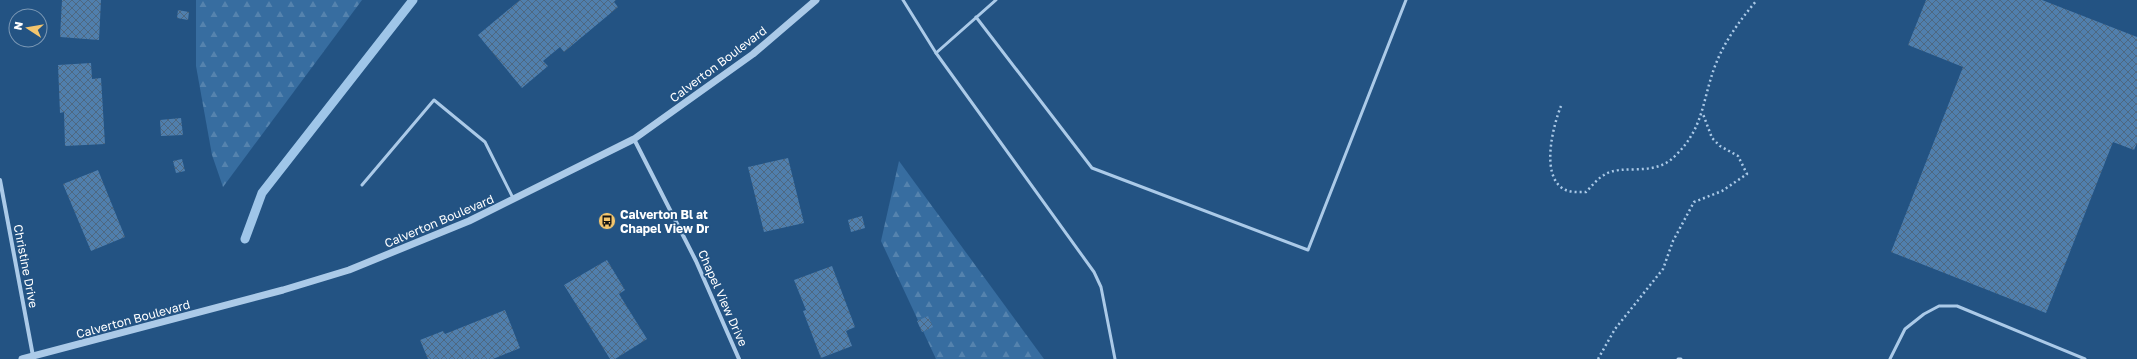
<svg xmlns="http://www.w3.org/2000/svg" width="2137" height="359" viewBox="0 0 2137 359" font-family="'Golos Text',sans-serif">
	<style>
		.forest { fill: url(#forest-firs) }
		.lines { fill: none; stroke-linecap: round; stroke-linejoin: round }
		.stream { stroke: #9fc6e9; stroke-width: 9 }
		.building { fill: url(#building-cross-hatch) }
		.path { stroke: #abcae8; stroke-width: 2.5; stroke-dasharray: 2 3; stroke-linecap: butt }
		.service { stroke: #abcae8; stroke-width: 3 }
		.minor { stroke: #abcae8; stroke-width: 4 }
		.tertiary { stroke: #abcae8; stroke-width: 7 }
		.labels { text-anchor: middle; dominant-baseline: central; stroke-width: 3.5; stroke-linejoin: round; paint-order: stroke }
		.street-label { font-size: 12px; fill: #fff; stroke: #235383 }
		.poi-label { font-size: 12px; font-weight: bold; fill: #fff; stroke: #235383; text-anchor: start }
	</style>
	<defs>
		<pattern id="forest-firs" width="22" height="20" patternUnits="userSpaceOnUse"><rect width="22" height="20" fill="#376da0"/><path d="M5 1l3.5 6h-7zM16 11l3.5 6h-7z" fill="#5583ae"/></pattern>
		<pattern id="building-cross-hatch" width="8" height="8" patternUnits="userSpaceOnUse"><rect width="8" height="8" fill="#507fad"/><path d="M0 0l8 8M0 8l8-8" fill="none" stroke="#4e6881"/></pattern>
	</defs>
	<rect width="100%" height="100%" fill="#235383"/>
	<!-- forest -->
	<g class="forest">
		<polygon points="196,0 362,0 223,187 212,155 196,66"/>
		<polygon points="899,161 1044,359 936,359 881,241"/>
	</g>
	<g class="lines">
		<!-- stream -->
		<polyline class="stream" points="245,239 262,193 413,0"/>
	</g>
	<!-- building -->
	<g class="building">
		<polygon points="62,0 101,0 99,40 60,37"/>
		<polygon points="520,0 616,0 614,2 618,7 564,52 560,47 543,61 548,66 522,88 478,35"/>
		<polygon points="1926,0 2042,0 2137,37 2137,143 2134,150 2113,142 2046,313 1891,252 1963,67 1908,45"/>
		<polygon points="178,10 189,12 188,20 177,18"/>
		<polygon points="91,63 92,79 101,78 105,144 65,146 64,112 60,113 58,65"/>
		<polygon points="181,118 183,135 161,136 160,120"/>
		<polygon points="788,158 804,223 764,232 748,167"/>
		<polygon points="182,159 185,171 176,173 173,161"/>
		<polygon points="98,170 125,237 91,251 63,184"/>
		<polygon points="862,216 865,228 851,232 848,220"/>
		<polygon points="607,260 625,290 619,294 647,339 615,359 610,359 564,285"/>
		<polygon points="832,266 855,327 846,331 852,346 821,358 803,311 806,310 794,280"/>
		<polygon points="505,310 520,348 493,359 428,359 420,340 443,331 445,334"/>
		<polygon points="928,316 933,327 922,332 917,321"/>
	</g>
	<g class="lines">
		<!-- path -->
		<g class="path">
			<path d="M1561,106C1553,126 1541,173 1562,188C1569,193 1578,192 1586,192C1592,186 1597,179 1604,175C1621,163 1654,178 1675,156C1704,128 1702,101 1715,66C1724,42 1740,20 1757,0"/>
			<polyline points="1598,359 1615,329 1663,269 1673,241 1694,202 1722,191 1747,174 1738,156 1720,146 1712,138 1703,114"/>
		</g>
		<!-- service -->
		<g class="service">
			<polyline points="903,0 936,53 1094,272 1101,287 1115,359"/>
			<polyline points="976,17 1092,168 1308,250 1406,0"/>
			<polyline points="936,53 996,0"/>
			<polyline points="362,185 434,100 485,142 513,198"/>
			<polyline points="1678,359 1681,359"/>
			<polyline points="1890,359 1905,329 1924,314 1939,306 1957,306 2085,359"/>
		</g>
		<!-- minor -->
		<g class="minor">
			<polyline points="634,139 696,261 739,359"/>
			<polyline points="0,180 33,356"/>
		</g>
		<!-- tertiary -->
		<polyline class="tertiary" points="22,359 283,290 349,270 469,221 634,139 753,54 816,0"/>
	</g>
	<!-- icons -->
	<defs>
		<g id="bus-disc" transform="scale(0.9)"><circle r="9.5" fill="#f3c56d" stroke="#235383"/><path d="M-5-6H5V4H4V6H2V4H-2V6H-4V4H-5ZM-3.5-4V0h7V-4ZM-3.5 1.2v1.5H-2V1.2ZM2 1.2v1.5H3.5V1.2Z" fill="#111"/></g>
	</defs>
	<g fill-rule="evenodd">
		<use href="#bus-disc" x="607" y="221"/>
	</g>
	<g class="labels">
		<!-- street labels -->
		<g class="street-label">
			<text transform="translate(718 64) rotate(-37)">Calverton Boulevard</text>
			<text transform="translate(439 221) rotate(-23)">Calverton Boulevard</text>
			<text transform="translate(26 266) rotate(79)">Christine Drive</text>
			<text transform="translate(723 298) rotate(66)">Chapel View Drive</text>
			<text transform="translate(133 319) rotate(-15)">Calverton Boulevard</text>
		</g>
		<!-- poi labels -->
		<g class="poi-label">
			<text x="620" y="214">Calverton Bl at<tspan x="620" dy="14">Chapel View Dr</tspan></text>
		</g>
	</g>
	<!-- north arrow -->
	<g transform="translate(28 28) rotate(282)"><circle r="19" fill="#235383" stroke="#7b98b5"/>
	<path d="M0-3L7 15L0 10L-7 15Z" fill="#f3c56d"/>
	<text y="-6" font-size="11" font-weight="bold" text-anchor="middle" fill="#ffffff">N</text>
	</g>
</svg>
